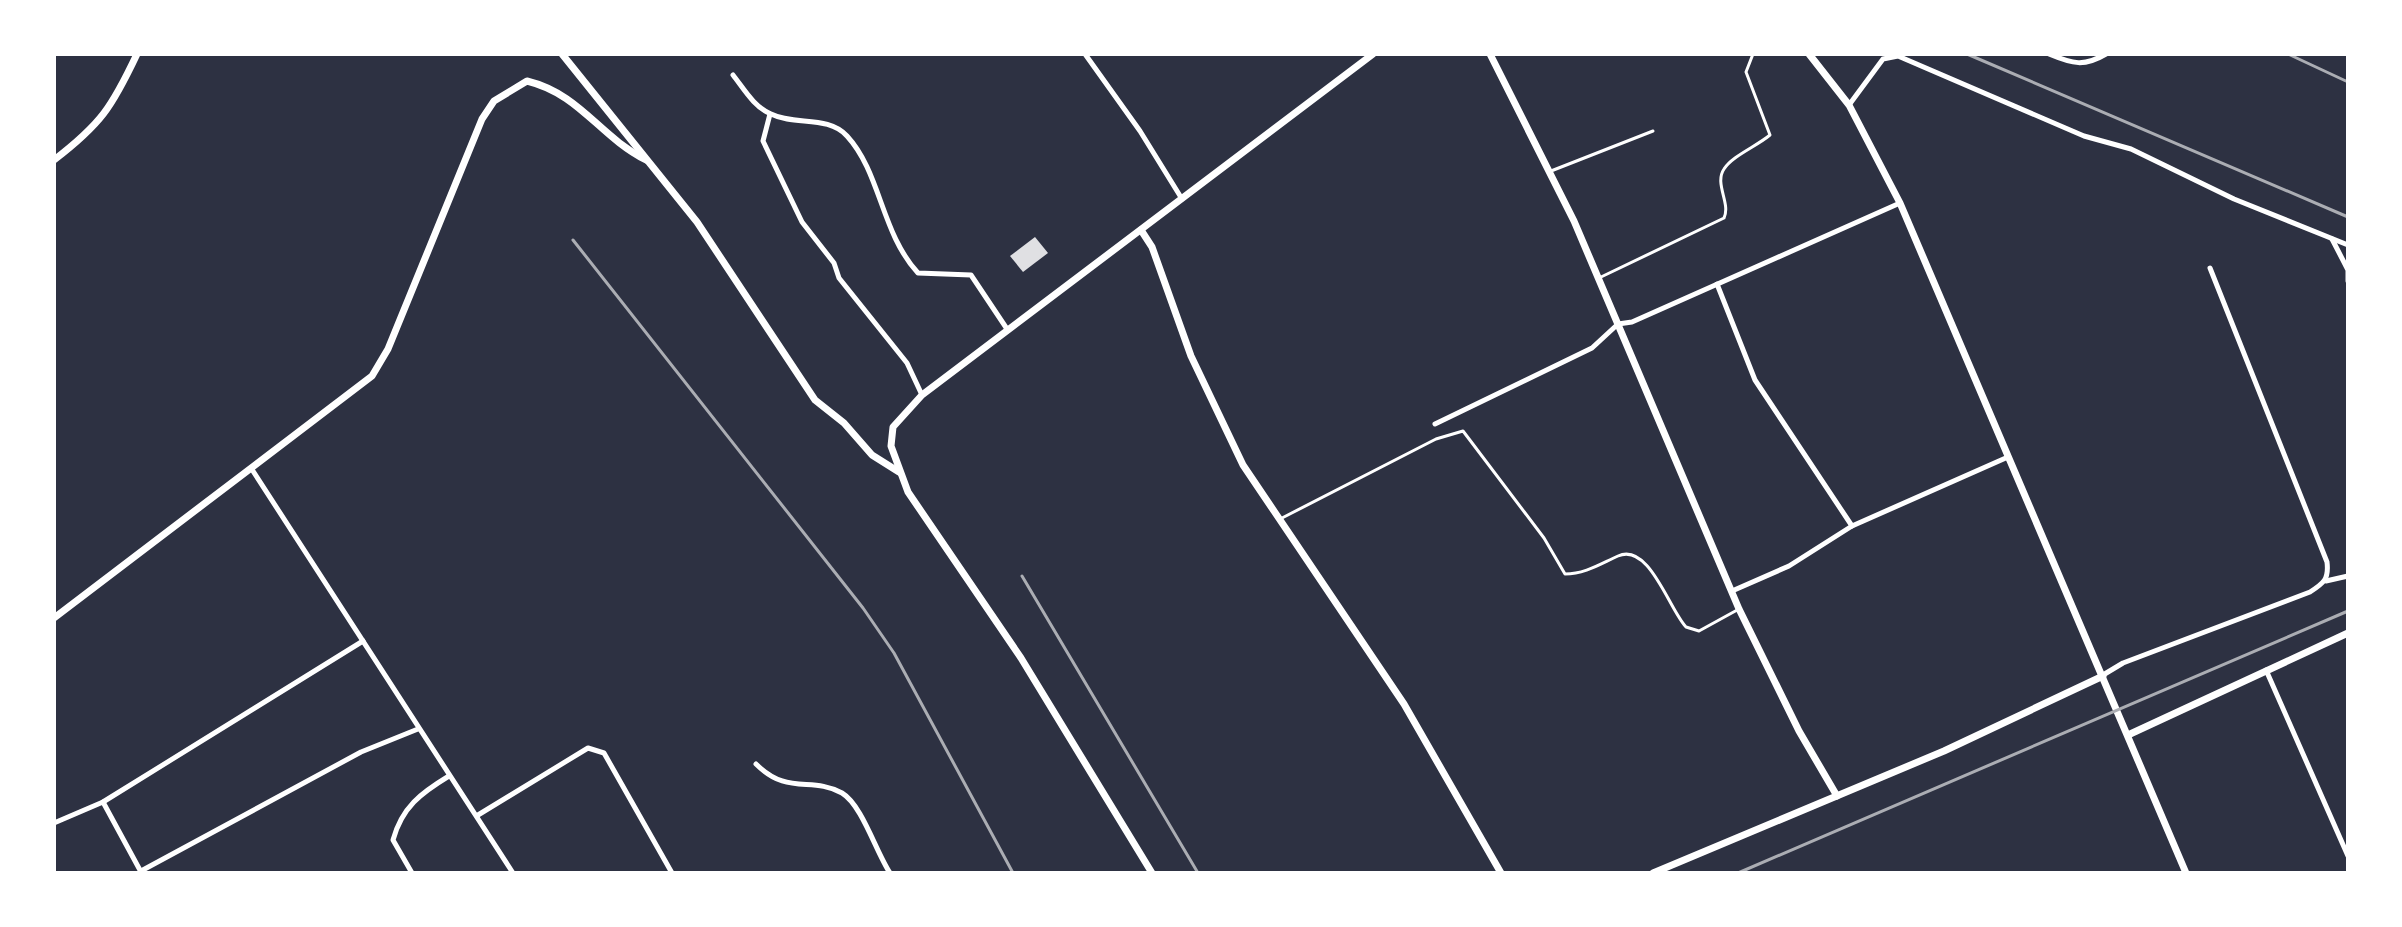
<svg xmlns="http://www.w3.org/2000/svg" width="2402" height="927" viewBox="0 0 2402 927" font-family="Helvetica,sans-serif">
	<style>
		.building { fill: #e0e0e3 }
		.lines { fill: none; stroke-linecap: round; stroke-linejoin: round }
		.service { stroke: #fff; stroke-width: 3 }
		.minor { stroke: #fff; stroke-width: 5 }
		.tertiary { stroke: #fff; stroke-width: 7 }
		.secondary { stroke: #fff; stroke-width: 7 }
		.rail { stroke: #abadb3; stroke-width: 3 }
	</style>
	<rect width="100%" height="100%" fill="#2d3142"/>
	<!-- building -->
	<polygon class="building" points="1035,237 1048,253 1023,272 1010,256"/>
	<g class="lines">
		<!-- service -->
		<g class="service">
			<polyline points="1551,171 1653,131"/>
			<path d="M1601,277L1724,218C1731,203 1714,184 1724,169C1732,156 1757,146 1770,135L1746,72L1753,54"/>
			<path d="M1282,518L1436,439L1463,431L1544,538L1565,574C1585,574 1600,564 1618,556C1649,542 1669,609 1686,627L1699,631L1739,609"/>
		</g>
		<!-- minor -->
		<g class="minor">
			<polyline points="1085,54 1140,131 1182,199"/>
			<path d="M2049,54C2073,64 2084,67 2106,54"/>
			<path d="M733,75C744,89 754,107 771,114C795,126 828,115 847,136C881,173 881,233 918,273L971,275L1007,329"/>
			<polyline points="1849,105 1883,59 1898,56 2084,136 2131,149 2234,199 2348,245"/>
			<polyline points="770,114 763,141 802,222 834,263 839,278 907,363 922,395"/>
			<polyline points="2332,239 2348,270 2348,281"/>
			<polyline points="1717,284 1755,380 1852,526"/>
			<polyline points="1435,424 1592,348 1618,324 1632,322 1900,203"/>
			<polyline points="251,468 513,873"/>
			<polyline points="2326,581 2348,576"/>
			<polyline points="1732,591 1789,566 1852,526 2008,457"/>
			<polyline points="2266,670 2348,856"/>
			<path d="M2103,675L2123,663L2310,592C2324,583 2329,579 2327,562L2210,268"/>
			<path d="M756,764C788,796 811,776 842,793C862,805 876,852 890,873"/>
			<polyline points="103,802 141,872"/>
			<polyline points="478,815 588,748 604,753 672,873"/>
			<polyline points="54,823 103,802 363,641"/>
			<polyline points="141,871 361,752 418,729"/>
			<path d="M412,873L393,840C402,807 421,793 449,776"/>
		</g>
		<!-- tertiary -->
		<g class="tertiary">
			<polyline points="562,54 697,222 815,400 844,423 872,455 899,472"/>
			<polyline points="1490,54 1574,221 1739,609 1799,731 1837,796"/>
			<path d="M54,160C101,124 112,107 137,54"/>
			<polyline points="1141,230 1152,247 1191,356 1243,465 1404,704 1501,873"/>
			<path d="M54,618L372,376L388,349L482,119L494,101L527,81C580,94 599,136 646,160"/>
			<polyline points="2128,735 2348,633"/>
			<polyline points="1653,873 1944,751 2103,676"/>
		</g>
		<!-- secondary -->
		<g class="secondary">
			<polyline points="1809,54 1849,105 1900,203 2186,873"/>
			<polyline points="1152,873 1021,658 908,492 891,446 893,427 922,395 1373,54"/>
		</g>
		<!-- rail -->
		<g class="rail">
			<polyline points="1967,54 2348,217"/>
			<polyline points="2288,54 2348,82"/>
			<polyline points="573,240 863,608 894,653 1013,873"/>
			<polyline points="1022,576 1198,873"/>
			<polyline points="1738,873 2348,611"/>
		</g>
	</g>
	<!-- border -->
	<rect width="2402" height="927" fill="none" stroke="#ffffff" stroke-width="112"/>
</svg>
